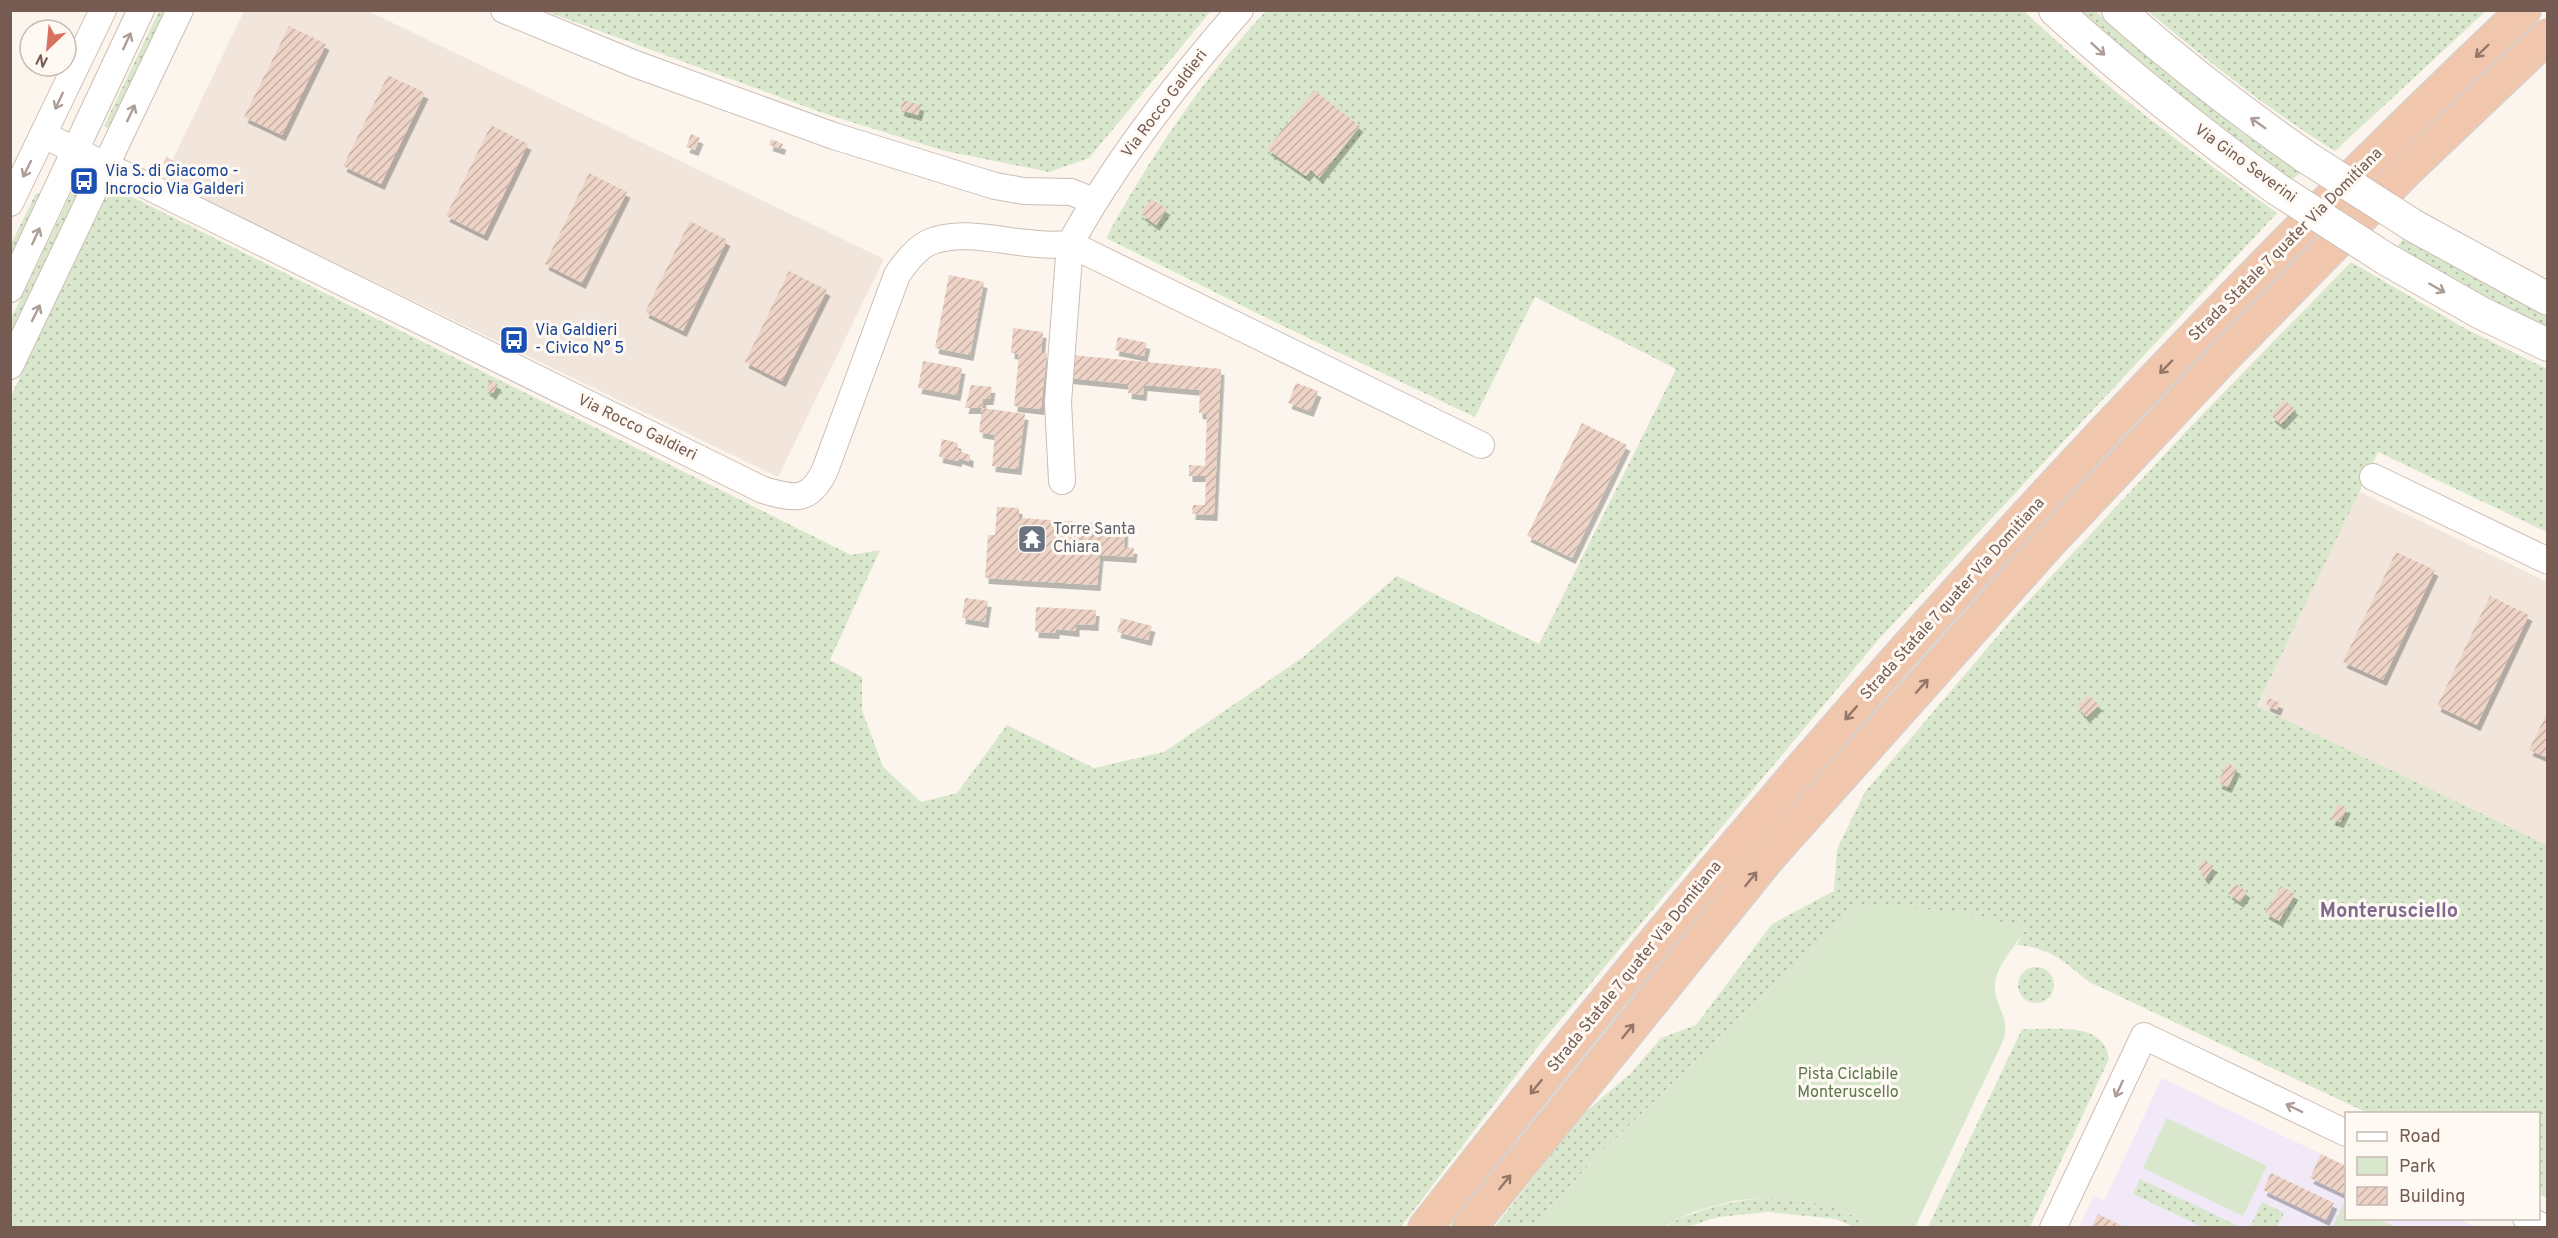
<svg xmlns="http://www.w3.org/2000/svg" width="2558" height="1238" viewBox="0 0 2558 1238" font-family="Overpass,sans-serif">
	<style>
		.residential { fill: #f2e6dc }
		.education { fill: #f1e9f8 }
		.grass { fill: url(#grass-dots) }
		.green { fill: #d9e8cc }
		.building { fill: url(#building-hatch); filter: url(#shadow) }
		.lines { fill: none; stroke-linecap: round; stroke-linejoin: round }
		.minor-casing { stroke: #cdbdb3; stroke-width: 28 }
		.tertiary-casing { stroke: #cdbdb3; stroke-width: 34 }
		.trunk-casing { stroke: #d8d1ce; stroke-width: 36 }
		.minor { stroke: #fff; stroke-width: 26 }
		.tertiary { stroke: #fff; stroke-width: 32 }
		.trunk { stroke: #f0c6ac; stroke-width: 33 }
		.tertiary-bridge-casing { stroke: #cdbdb3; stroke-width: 34; stroke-linecap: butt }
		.tertiary-bridge { stroke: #fff; stroke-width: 32 }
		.oneway { stroke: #ac9d97 }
		.oneway2 { stroke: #947668 }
		.labels { text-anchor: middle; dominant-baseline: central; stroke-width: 6; stroke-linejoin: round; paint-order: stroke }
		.street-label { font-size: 16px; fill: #755b51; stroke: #fef9f3 }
		.transit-label { font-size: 16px; fill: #164399; stroke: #fef9f3; text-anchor: start }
		.worship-label { font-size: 16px; fill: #5b616d; stroke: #fef9f3; text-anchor: start }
		.park-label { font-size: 16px; fill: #5b794a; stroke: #fef9f3 }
		.quarter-label { font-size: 20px; font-weight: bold; fill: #80698f; stroke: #fef9f3 }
	</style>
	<defs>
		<pattern id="grass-dots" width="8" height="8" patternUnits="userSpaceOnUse" patternTransform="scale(1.5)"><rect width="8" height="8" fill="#d9e8cc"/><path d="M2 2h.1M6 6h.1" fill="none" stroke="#b5bfa8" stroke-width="1.8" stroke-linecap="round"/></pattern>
		<pattern id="building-hatch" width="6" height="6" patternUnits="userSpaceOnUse" patternTransform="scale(1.5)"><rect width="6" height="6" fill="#eed4c7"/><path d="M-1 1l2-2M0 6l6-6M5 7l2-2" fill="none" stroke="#c5afa4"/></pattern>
		<filter id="shadow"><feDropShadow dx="3.5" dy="6" stdDeviation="0" flood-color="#0004"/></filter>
	</defs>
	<rect width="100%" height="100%" fill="#fbf5ed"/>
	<!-- residential -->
	<g class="residential">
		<polygon points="244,11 368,11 884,259 778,477 163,180"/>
		<polygon points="2358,491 2547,582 2547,845 2257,707"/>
	</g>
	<!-- education -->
	<polygon class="education" points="2162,1078 2346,1166 2346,1218 2458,1219 2477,1227 2079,1228 2094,1196 2104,1201"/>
	<!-- grass -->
	<g class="grass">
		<polygon points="159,11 166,11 109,129 104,126"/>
		<polygon points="545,11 1211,11 1089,158 1049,172 945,151 826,114"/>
		<path d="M1266,11H2024C2103,86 2189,151 2277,213L1879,639L1536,1049L1401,1227H11L10,398L105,199L116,192L128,195L851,555L880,550L830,660L862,677V710L883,767L921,802L957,793L1007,725L1094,768L1164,752L1302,658L1397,576L1539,644L1676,369L1535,297L1475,417L1285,327L1106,238C1150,157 1203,78 1266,11Z"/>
		<polygon points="2074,11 2095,11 2241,132 2301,172 2291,181 2240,147"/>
		<path d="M2148,11H2486L2335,151C2269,110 2207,61 2148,11Z"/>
		<polygon points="79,177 85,180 11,337 10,321"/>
		<polygon points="39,193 39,197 11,257 11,244 35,195"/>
		<polygon points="2404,238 2547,313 2547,327 2495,303 2395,249"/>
		<path d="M2351,262L2466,329L2547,369V532L2378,452L2257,706L2547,845V1198L2539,1194L2538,1114L2368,1113L2089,982C2064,961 2051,948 2017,945L2026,928L1860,904L1595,1158L1534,1227L1494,1228L1583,1114L1631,1073L1661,1038L1696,1025L1772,924L1834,891L1837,849L1865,792L2017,613L2195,422Z"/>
		<circle cx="2036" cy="985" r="18"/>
		<path d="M2022,1029C2050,1031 2104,1019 2109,1059L2030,1227H1928Z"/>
		<polygon points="2140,1179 2238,1226 2237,1227 2203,1227 2133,1194"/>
		<path d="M1771,1197L1829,1205L1878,1227H1854L1836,1219L1768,1212L1718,1217L1687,1227L1663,1228C1697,1208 1732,1201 1771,1197Z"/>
		<polygon points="2262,1202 2284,1213 2277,1227 2250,1227"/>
	</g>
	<!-- green -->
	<g class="green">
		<path d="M1860,904L1962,912L2026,928C2016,947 1993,967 1995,990C1997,1010 2009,1015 2004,1039L1915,1227H1878L1829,1205L1771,1197L1732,1201L1693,1212L1663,1227H1534L1595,1158Z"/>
		<polygon points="2167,1118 2267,1166 2243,1216 2143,1168"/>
		<polygon points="2344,1203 2346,1204 2346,1218 2377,1219 2396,1227 2332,1227"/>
	</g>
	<!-- building -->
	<g class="building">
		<polygon points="289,26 326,44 282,135 244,117"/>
		<polygon points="388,75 425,93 381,184 343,166"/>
		<polygon points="1314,90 1360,126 1319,178 1311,170 1306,176 1267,149"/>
		<polygon points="903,100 921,105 918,115 900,110"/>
		<polygon points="491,125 528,144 484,235 446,216"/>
		<polygon points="691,134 700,138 695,150 686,147"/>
		<polygon points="771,139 783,144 781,149 769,145"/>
		<polygon points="167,157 178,164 174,170 163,163"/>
		<polygon points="589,173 627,192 582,283 545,264"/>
		<polygon points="1151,199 1167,209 1156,225 1141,214"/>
		<polygon points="690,221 727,240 683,331 645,312"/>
		<polygon points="789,271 827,290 782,381 745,362"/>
		<polygon points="949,275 984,282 970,355 935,348"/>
		<polygon points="1013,328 1043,332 1041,353 1047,353 1041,409 1014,406 1019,354 1011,353"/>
		<polygon points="1118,337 1147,343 1144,356 1115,350"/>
		<polygon points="1071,355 1221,369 1214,515 1192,514 1193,505 1205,505 1206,476 1189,476 1189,465 1205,466 1207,414 1199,413 1200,390 1144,385 1143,395 1128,393 1129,384 1069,378"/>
		<polygon points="923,361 962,368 957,395 918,388"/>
		<polygon points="491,380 498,384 493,393 486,390"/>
		<polygon points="1296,383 1318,391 1310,411 1288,403"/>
		<polygon points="971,385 992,387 990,399 983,399 982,408 1025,414 1018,469 992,466 995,435 979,432 982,408 965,408"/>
		<polygon points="2284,400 2295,409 2281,424 2271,416"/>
		<polygon points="1582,423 1627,445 1572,558 1527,536"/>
		<polygon points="942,439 958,443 957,450 970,455 970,462 959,458 958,461 939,457"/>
		<polygon points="997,507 1019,508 1019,518 1125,525 1124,547 1134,548 1133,557 1100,555 1097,585 985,578 988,535 995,535"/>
		<polygon points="2396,552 2435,570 2383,680 2343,662"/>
		<polygon points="2490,596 2529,615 2477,725 2437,706"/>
		<polygon points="965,598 988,601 985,622 962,618"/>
		<polygon points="1036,607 1096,610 1095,625 1076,624 1076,631 1056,629 1056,633 1035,632"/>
		<polygon points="1121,618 1152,626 1148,640 1117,632"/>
		<polygon points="2089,695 2099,705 2086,717 2077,706"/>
		<polygon points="2269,698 2280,703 2277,710 2266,705"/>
		<polygon points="2548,711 2548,758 2529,750"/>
		<polygon points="2227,763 2237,768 2228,787 2218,783"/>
		<polygon points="2338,804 2347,808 2340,822 2331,819"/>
		<polygon points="2204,860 2214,866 2205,879 2198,868"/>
		<polygon points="2236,884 2247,892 2240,902 2228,893"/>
		<polygon points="2281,886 2295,894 2279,921 2265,913"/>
		<polygon points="2321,1154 2346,1166 2346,1195 2310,1178"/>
		<polygon points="2271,1173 2334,1203 2326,1220 2263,1190"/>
		<polygon points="2098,1214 2126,1228 2091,1228"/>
	</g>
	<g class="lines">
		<!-- minor casing -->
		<g class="minor-casing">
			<g id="minor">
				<polyline points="504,10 635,64 834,136 995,186 1024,191 1071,192 1094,201"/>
				<path d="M44,135L763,490C794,499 810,503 825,470L897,275C905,263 916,248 930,242C962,229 1004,242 1037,244C1048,245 1059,245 1070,244C1116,160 1177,82 1240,10"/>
				<polyline points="10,203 103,10"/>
				<polyline points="10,289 141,10"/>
				<polyline points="10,366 180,10"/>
				<polyline points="2373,477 2548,561"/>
				<polyline points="1062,481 1058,402 1070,244 1481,445"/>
				<polyline points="2526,1218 2545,1228"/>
				<polyline points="2053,1228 2144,1036 2346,1133"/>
			</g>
		</g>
		<!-- tertiary casing -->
		<g class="tertiary-casing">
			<g id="tertiary">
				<path d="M2055,10C2126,74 2200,133 2277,189"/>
				<path d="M2118,10C2178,63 2240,111 2306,157"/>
				<polyline points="2414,226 2548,299"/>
				<polyline points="2386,259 2481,313 2548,345"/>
			</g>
		</g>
		<!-- trunk casing -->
		<g class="trunk-casing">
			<g id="trunk">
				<path d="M1425,1228C1761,796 2127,386 2524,10"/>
				<polyline points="1469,1228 1768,858 2047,545 2227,354 2407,170 2548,36"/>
			</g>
		</g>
		<!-- minor -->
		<use href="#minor" class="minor"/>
		<!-- tertiary -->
		<use href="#tertiary" class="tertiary"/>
		<!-- trunk -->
		<use href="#trunk" class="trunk"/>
		<!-- tertiary-bridge casing -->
		<g class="tertiary-bridge-casing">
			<g id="tertiary-bridge">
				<polyline points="2306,157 2414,226"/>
				<polyline points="2277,189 2386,259"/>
			</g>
		</g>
		<!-- tertiary-bridge -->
		<use href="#tertiary-bridge" class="tertiary-bridge"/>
	</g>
	<!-- one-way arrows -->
	<defs><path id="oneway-shaft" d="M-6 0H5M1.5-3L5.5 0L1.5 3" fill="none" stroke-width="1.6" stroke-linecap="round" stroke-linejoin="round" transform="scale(1.5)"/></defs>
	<g class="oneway">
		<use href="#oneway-shaft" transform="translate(127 41) rotate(-65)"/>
		<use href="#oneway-shaft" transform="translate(2098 49) rotate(42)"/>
		<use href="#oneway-shaft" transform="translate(59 101) rotate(115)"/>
		<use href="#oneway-shaft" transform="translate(131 113) rotate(-65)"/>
		<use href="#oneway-shaft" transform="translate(2258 123) rotate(-145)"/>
		<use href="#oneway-shaft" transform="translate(27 169) rotate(116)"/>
		<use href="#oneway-shaft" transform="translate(36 236) rotate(-65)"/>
		<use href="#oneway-shaft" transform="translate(2437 288) rotate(30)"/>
		<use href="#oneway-shaft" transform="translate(36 313) rotate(-64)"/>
		<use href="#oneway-shaft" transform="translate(2119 1089) rotate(115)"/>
		<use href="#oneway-shaft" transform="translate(2294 1108) rotate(-154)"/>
	</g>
	<g class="oneway2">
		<use href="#oneway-shaft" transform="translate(2482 51) rotate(136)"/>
		<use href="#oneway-shaft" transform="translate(2166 367) rotate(134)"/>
		<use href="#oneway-shaft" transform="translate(1922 686) rotate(-48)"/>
		<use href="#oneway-shaft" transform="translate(1851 713) rotate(131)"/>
		<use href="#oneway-shaft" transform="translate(1751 879) rotate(-51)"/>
		<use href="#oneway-shaft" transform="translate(1628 1031) rotate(-51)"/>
		<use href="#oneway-shaft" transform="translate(1536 1087) rotate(129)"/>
		<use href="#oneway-shaft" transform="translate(1505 1182) rotate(-51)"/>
	</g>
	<!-- icons -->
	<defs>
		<g id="bus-square" transform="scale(1.5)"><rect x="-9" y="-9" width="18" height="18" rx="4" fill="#1a4fb4" stroke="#fef9f3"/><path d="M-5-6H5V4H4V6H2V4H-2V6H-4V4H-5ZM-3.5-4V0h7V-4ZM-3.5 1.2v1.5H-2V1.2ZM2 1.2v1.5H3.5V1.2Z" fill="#fff"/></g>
		<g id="temple-square" transform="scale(1.5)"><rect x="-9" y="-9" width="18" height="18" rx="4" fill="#6b7280" stroke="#fef9f3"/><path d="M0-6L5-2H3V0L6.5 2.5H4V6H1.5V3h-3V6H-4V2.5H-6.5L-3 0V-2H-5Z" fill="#fff"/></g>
	</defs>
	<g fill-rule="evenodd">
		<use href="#bus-square" x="84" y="181"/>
		<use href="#bus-square" x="514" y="340"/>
		<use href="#temple-square" x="1032" y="539"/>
	</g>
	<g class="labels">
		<!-- street labels -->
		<g class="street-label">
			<text transform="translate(1165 104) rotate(-53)">Via Rocco Galdieri</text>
			<text transform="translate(2245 164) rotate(36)">Via Gino Severini</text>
			<text transform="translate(2286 245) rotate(-45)">Strada Statale 7 quater Via Domitiana</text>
			<text transform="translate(637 428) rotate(26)">Via Rocco Galdieri</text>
			<text transform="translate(1953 599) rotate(-48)">Strada Statale 7 quater Via Domitiana</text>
			<text transform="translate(1635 967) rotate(-51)">Strada Statale 7 quater Via Domitiana</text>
		</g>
		<!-- transit labels -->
		<g class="transit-label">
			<text x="105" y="172">Via S. di Giacomo -<tspan x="105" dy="18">Incrocio Via Galderi</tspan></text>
			<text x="535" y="331">Via Galdieri<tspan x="535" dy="18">- Civico N° 5</tspan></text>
		</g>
		<!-- worship labels -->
		<g class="worship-label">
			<text x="1053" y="530">Torre Santa<tspan x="1053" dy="18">Chiara</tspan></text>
		</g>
		<!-- park labels -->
		<g class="park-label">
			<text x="1848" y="1075">Pista Ciclabile<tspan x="1848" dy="18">Monteruscello</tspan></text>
		</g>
		<!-- quarter labels -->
		<g class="quarter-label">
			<text x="2389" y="912">Monterusciello</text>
		</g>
	</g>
	<!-- border -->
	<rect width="2558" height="1238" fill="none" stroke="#755b51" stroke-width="24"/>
	<!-- legend -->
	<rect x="2345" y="1112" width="195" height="108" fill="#fef9f3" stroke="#c7bab2" stroke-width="1.5"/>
	<rect x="2357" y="1132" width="30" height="9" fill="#ffffff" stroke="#c7bab2" stroke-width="1.5"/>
	<text x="2399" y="1142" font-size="18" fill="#755b51">Road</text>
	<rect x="2357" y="1157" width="30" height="18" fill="#d9e8cc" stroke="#c7bab2" stroke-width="1.5"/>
	<text x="2399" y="1172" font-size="18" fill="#755b51">Park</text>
	<rect x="2357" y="1187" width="30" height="18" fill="url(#building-hatch)" stroke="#c7bab2" stroke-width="1.5"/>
	<text x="2399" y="1202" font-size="18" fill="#755b51">Building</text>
	<!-- north arrow -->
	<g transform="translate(48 48) rotate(206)"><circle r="28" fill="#fef9f3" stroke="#c7bab2" stroke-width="1.5"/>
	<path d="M0-4.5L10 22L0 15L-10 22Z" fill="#d8725f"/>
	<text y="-9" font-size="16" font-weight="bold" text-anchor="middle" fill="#755b51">N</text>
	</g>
</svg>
